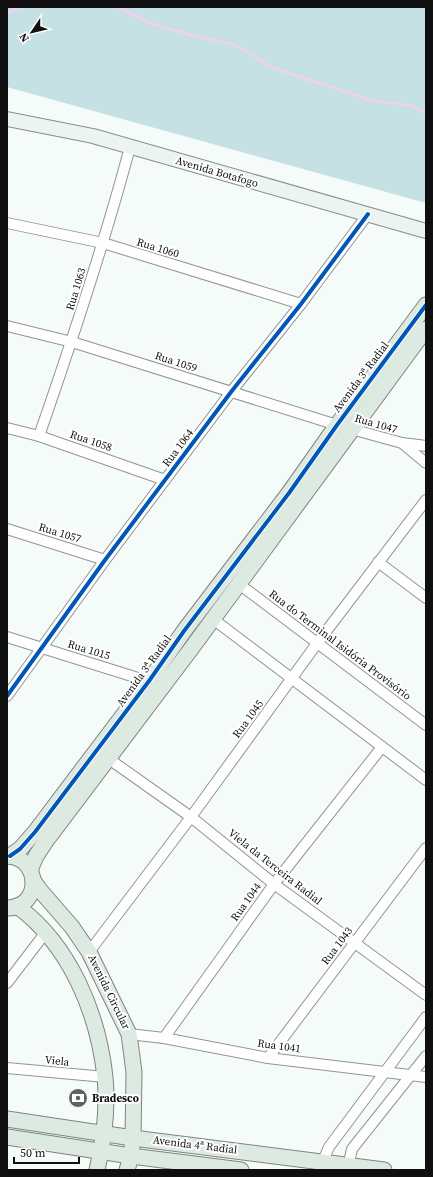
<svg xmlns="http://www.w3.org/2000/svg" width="433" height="1177" viewBox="0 0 433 1177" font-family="'Source Serif 4',serif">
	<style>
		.forest { fill: #c6e1e4 }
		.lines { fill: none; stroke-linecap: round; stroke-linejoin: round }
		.stream { stroke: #f1d0f2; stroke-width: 2.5 }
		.street-casing { stroke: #939594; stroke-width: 12 }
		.secondary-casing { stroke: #898c8b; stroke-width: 16 }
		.primary-casing { stroke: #808381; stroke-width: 17 }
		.street { stroke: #fefefe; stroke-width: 10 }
		.secondary { stroke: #ebf4f0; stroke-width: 14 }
		.primary { stroke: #dceae1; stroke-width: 15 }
		.cycleway-casing { stroke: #fff; stroke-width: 6 }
		.cycleway { stroke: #0057b8; stroke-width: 4 }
		.labels { text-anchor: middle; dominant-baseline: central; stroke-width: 4; stroke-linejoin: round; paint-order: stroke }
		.street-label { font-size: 11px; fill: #0f0f0f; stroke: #fff }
		.poi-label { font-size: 11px; font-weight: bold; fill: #0f0f0f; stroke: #fff; text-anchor: start }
	</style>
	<rect width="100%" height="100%" fill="#f5fbf8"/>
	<!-- forest -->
	<polygon class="forest" points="7,7 426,7 426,203 7,87"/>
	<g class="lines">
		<!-- stream -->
		<g class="stream">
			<polyline points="117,7 153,24 194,36 236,45 273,68 373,101 409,105 426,113"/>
			<polyline points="7,13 21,7"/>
		</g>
		<!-- street casing -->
		<g class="street-casing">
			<g id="street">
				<polyline points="7,223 103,243 301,304"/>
				<polyline points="7,326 72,342 337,425 402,443 426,463"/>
				<polyline points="7,428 39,436 165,480"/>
				<path d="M39,436C72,341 104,245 130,147"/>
				<polyline points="402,443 426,446"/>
				<polyline points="7,529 105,560"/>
				<polyline points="378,562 426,598"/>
				<polyline points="239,584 426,725"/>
				<polyline points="213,619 426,780"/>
				<polyline points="7,637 154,683"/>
				<polyline points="7,696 105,560 231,392 301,304 368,214"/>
				<polyline points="109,759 191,817 274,884 426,995"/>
				<polyline points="89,952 191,817 318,642 426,500"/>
				<polyline points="7,983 46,932"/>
				<polyline points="129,1034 164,1038 268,1058 426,1077"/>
				<polyline points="164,1038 274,884 382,747"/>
				<polyline points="268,1058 426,848"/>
				<polyline points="7,1068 105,1077"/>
				<polyline points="350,1165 350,1158 352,1149 426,1056"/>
				<polyline points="323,1170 323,1161 329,1147 426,1017"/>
			</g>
		</g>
		<!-- secondary casing -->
		<g class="secondary-casing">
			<polyline id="secondary" points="7,119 93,136 426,231"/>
		</g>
		<!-- primary casing -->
		<g class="primary-casing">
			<g id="primary">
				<path d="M7,856C41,857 42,907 8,908"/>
				<polyline points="10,856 20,849 35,832 149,681 184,631 289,493 337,425 426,305"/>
				<polyline points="30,870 36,856 46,841 191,649 426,329"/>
				<polyline points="33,880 39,889 72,927 89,952 129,1034 134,1072 133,1138 131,1156 127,1170"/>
				<path d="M17,906C70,945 98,1013 105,1077C108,1108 104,1140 97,1170"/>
				<polyline points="7,1119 133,1138 384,1170"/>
				<polyline points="7,1137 131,1156 241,1170"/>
			</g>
		</g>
		<!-- street -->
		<use href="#street" class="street"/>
		<!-- secondary -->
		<use href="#secondary" class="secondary"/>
		<!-- primary -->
		<use href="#primary" class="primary"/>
		<!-- cycleway casing -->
		<g class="cycleway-casing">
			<g id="cycleway">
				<polyline points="7,696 105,560 231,392 301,304 368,214"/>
				<polyline points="10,856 20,849 35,832 149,681 184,631 289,493 337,425 426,305"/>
			</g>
		</g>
		<!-- cycleway -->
		<use href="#cycleway" class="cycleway"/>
	</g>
	<!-- icons -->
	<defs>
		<g id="bank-disc" transform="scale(1)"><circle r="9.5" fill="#606261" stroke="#fff"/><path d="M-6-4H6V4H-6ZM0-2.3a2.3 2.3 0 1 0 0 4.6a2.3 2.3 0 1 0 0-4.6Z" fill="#fff"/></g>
	</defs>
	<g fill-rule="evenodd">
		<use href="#bank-disc" x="78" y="1098"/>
	</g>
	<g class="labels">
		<!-- street labels -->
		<g class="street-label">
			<text transform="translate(217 172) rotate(16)">Avenida Botafogo</text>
			<text transform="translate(158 248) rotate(17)">Rua 1060</text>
			<text transform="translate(76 289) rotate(-73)">Rua 1063</text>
			<text transform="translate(176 362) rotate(18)">Rua 1059</text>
			<text transform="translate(361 377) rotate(-53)">Avenida 3ª Radial</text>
			<text transform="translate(376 424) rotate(16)">Rua 1047</text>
			<text transform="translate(91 441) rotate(19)">Rua 1058</text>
			<text transform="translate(178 448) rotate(-53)">Rua 1064</text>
			<text transform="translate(60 533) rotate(17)">Rua 1057</text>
			<text transform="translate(340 645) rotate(37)">Rua do Terminal Isidória Provisório</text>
			<text transform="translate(89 650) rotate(17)">Rua 1015</text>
			<text transform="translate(144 671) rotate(-54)">Avenida 3ª Radial</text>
			<text transform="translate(248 719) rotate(-54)">Rua 1045</text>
			<text transform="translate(275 867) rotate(38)">Viela da Terceira Radial</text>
			<text transform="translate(246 902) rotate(-55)">Rua 1044</text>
			<text transform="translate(337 946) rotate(-53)">Rua 1043</text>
			<text transform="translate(109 992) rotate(64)">Avenida Circular</text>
			<text transform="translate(279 1046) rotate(8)">Rua 1041</text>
			<text transform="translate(57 1061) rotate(6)">Viela</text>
			<text transform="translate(195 1145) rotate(7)">Avenida 4ª Radial</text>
		</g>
		<!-- poi labels -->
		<g class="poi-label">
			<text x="92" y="1098">Bradesco</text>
		</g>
	</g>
	<!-- border -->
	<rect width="433" height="1177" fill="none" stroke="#0f0f0f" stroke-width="16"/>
	<!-- north arrow -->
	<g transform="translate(32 32) rotate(235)" stroke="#ffffff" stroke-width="3" paint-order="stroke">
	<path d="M0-3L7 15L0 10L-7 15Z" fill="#0f0f0f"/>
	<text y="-6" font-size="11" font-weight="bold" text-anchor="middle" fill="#0f0f0f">N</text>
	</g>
	<!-- scale -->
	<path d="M14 1157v6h65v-6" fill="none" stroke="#0f0f0f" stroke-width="2"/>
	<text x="20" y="1157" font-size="12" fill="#0f0f0f" stroke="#ffffff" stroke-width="3" paint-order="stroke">50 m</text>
</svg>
